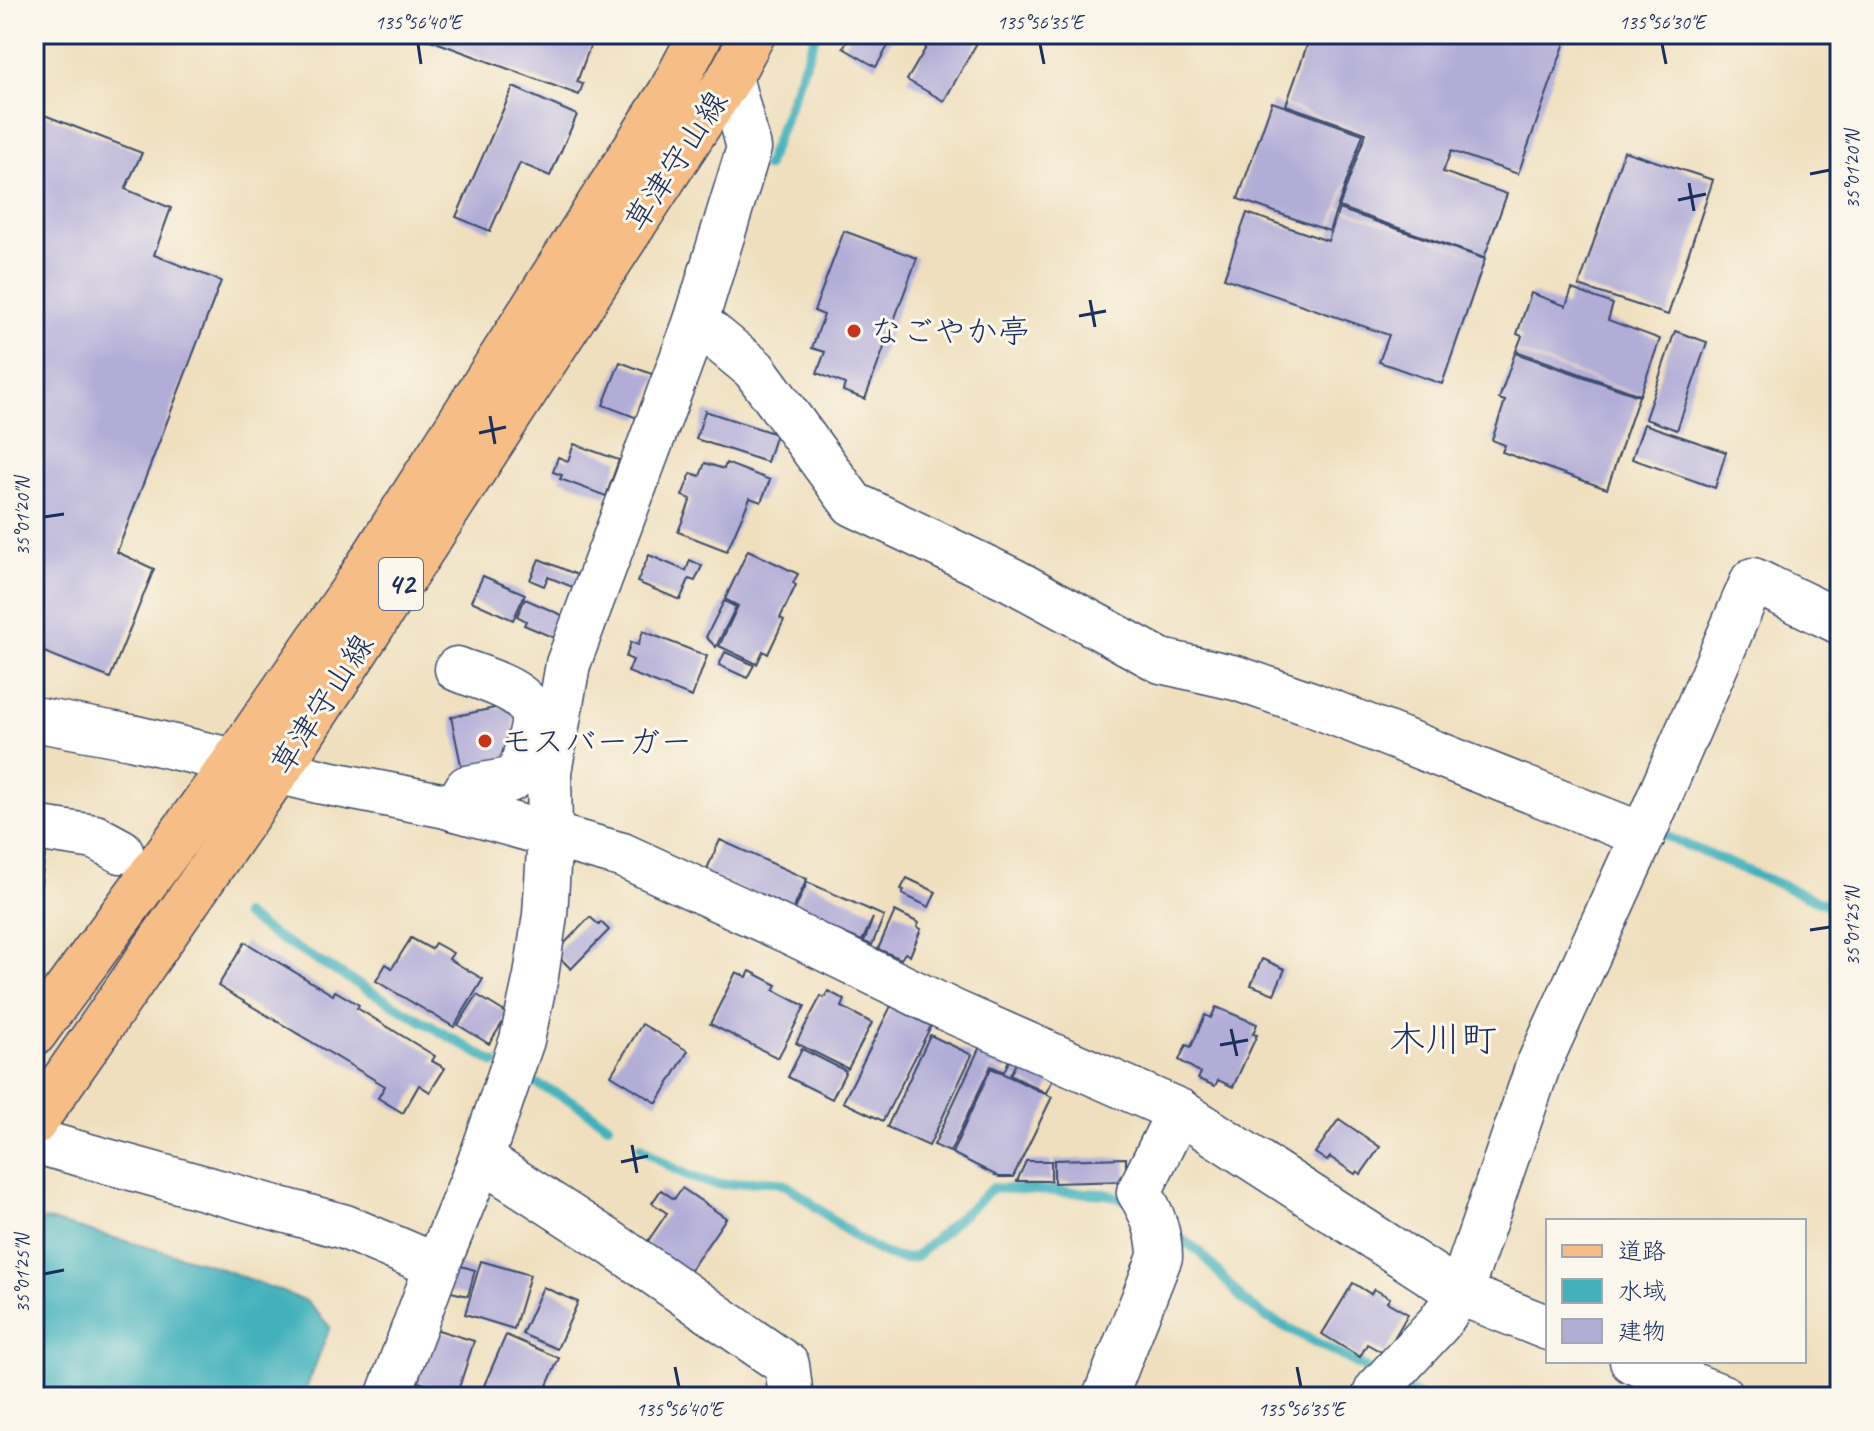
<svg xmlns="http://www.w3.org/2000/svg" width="1874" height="1431" viewBox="0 0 1874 1431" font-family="Caveat,'Klee One',sans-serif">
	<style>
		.water { fill: #42b1bc; stroke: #2e708d; stroke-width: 2 }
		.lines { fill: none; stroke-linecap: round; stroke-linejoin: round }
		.stream { stroke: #42b1bc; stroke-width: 10 }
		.building { fill: #b2add7 }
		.minor-casing { stroke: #3b496c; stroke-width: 47 }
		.major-casing { stroke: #3b496c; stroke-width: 47 }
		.minor { stroke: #fff; stroke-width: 44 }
		.major { stroke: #f6be86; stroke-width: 44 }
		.ticks { fill: none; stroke: #1b2f5e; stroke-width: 3 }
		.poi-dot { fill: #c8321e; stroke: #fbf7ec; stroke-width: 3 }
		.labels { text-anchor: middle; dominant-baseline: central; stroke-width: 6; stroke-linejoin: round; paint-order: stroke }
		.shield { fill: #fbf7ec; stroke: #5e6b89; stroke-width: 2 }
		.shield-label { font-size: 30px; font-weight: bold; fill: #1b2f5e }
		.street-label { font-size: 32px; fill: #1b2f5e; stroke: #fbf7ec }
		.poi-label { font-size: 32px; fill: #1b2f5e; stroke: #fbf7ec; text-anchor: start }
		.quarter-label { font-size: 36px; fill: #1b2f5e; stroke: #fbf7ec }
		.neatline { fill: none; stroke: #1b2f5e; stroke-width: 3 }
		.ticks-label { font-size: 20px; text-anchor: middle; fill: #1b2f5e }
	</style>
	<rect width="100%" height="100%" fill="#fbf7ec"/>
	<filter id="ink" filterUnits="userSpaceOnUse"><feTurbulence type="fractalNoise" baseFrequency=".0125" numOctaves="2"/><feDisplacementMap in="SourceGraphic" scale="16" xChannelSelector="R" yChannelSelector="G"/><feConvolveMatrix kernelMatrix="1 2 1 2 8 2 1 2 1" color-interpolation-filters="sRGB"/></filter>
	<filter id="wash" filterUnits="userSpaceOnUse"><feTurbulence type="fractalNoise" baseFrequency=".006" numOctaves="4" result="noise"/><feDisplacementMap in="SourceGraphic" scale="32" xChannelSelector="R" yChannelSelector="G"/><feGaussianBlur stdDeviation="1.8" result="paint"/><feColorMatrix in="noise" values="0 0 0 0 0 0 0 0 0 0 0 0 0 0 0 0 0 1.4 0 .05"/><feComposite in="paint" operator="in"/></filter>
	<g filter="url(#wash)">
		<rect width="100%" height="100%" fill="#efdfbe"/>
		<!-- water -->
		<polygon class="water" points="44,1219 206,1263 307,1301 330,1327 303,1397 34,1397 34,1231"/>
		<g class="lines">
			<!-- stream -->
			<g class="stream">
				<polyline points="766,167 816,34"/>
				<polyline points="1656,832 1840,910"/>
				<polyline points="244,915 273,935 495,1063"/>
				<polyline points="523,1077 572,1101 608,1125"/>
				<path d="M641,1147C662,1162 686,1178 712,1183C739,1189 764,1172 791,1188C816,1204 887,1273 916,1256L993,1188L1107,1194L1125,1200"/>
				<polyline points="1173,1234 1199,1251 1243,1300 1268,1318 1362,1366 1374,1376"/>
				<polyline points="1408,1391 1421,1397"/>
			</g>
		</g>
		<g id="blocks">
			<!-- building -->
			<g class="building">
				<polygon points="414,34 603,34 600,40 593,38 577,82 583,84 579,95"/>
				<polygon points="851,34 895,34 876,67 843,48"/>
				<polygon points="934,34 982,34 944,101 907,80"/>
				<polygon points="1311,34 1568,34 1518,174 1451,151 1443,172 1507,194 1484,258 1339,207 1366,133 1286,105"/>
				<polygon points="513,87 577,115 550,176 520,163 490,231 456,217"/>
				<polygon points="1272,102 1363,134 1329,231 1238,199"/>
				<polygon points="34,111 142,153 125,189 171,208 154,255 221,281 117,552 154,569 110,678 34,648"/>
				<polygon points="1624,151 1713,180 1668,315 1579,286"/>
				<polygon points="1339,209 1485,259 1442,384 1379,362 1389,335 1224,278 1247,213 1328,241"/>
				<polygon points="844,231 917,258 865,399 843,391 845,384 817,373 825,352 812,348 824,315 814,311"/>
				<polygon points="1572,289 1613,304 1608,320 1660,339 1640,395 1516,351 1522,336 1517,334 1531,293 1566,306"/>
				<polygon points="1675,331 1707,342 1677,430 1645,419"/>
				<polygon points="1515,353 1639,396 1607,489 1502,452 1505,445 1492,440 1505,401 1499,399"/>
				<polygon points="620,362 657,376 640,419 603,405"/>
				<polygon points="705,411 776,434 767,462 696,439"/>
				<polygon points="1644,424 1726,452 1715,488 1632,459"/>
				<polygon points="574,444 619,460 606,496 560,479 562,475 553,472 558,457 568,461"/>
				<polygon points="705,463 724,469 726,463 770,480 761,502 750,498 727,551 678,532 691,499 682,496 691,473 700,476"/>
				<polygon points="748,550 798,574 793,583 796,585 780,618 784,620 768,654 763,651 757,664 719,646 738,606 725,599"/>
				<polygon points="649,555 686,571 690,560 702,566 695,581 689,579 680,600 637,582"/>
				<polygon points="539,559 585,578 580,590 548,577 544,586 530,580"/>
				<polygon points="1840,569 1840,593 1831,588"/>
				<polygon points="483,576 525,594 513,620 471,601"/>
				<polygon points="525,599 571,619 561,641 524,625 526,621 517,616"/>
				<polygon points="724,601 736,607 716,647 706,637"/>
				<polygon points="643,631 707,656 692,697 628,672 633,660 626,657 631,642 638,645"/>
				<polygon points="725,652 754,665 747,678 719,665"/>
				<polygon points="514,704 513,769 464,779 451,717"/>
				<polygon points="720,840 807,879 792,912 705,873"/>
				<polygon points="34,853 45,854 40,889 34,889"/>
				<polygon points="907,878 936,892 929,907 902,894 904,890 901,889"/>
				<polygon points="807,882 884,916 872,945 864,942 873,918 862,941 794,912"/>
				<polygon points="895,911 919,923 917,927 921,929 910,956 905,953 901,959 878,949"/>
				<polygon points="590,917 599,925 601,922 609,930 571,969 555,953"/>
				<polygon points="411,938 431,949 435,943 453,953 449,959 483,979 454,1027 376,981 386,964 392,968"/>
				<polygon points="245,942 333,995 335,991 359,1005 357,1008 435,1056 432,1061 445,1068 430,1092 419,1085 403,1113 378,1098 385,1086 218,986"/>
				<polygon points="1262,959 1285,969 1274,994 1251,985"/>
				<polygon points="750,971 777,985 774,990 805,1006 778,1058 710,1024 736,972 747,977"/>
				<polygon points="828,991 845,1000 842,1007 872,1023 848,1069 796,1043 821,996 824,998"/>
				<polygon points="477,995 508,1014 489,1044 458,1025"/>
				<polygon points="891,1006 931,1026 883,1121 843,1102"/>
				<polygon points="1216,1007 1257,1024 1253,1034 1257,1035 1233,1087 1218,1080 1215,1086 1198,1079 1201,1073 1179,1060 1186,1045 1191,1047 1205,1015 1211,1018"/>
				<polygon points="642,1024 688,1051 657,1103 611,1075"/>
				<polygon points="930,1035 972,1055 929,1146 887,1127"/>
				<polygon points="982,1042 1011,1056 1004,1072 991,1066 950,1152 934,1145"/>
				<polygon points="802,1049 846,1071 832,1099 788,1077"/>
				<polygon points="1018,1059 1054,1077 1046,1093 1010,1075"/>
				<polygon points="991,1068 1052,1097 1013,1177 999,1177 952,1153"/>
				<polygon points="1339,1119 1380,1147 1361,1174 1357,1171 1355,1174 1330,1157 1327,1161 1315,1153"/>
				<polygon points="1126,1158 1126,1181 1054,1183 1054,1160"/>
				<polygon points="1026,1161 1051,1161 1051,1181 1017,1181"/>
				<polygon points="682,1188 726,1218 689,1272 646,1244 667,1213 652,1203 661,1190 674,1199"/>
				<polygon points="481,1261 530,1275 514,1329 465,1314"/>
				<polygon points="454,1264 475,1270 468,1296 447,1291"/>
				<polygon points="1353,1283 1371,1294 1374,1289 1390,1298 1387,1302 1408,1314 1385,1354 1367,1344 1360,1357 1322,1334"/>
				<polygon points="543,1287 578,1302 557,1349 522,1334"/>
				<polygon points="435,1329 474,1341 457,1394 418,1382"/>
				<polygon points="506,1335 559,1358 543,1395 537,1392 535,1397 479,1397"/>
			</g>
		</g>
	</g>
	<g filter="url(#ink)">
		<use href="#blocks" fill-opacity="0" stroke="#3b496c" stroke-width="2"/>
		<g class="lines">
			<!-- minor casing -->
			<g class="minor-casing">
				<g id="minor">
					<polyline points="696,321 754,369 853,504 1012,580 1161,661 1236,678 1311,704 1643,835"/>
					<polyline points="34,719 131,737 323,782 446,806 622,855 792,933 956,1013 1179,1111 1460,1293 1548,1328"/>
					<path d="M455,809L467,788L510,780L520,773C523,759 534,732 533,718C531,690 479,678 457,669"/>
					<polyline points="34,828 95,837 121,851"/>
					<polyline points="34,1141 345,1227 437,1266"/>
					<polyline points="481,1159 608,1241 787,1365 791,1397"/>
					<polyline points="1632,1361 1723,1397"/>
					<polyline points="388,1397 437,1266 481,1159 522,1040 536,976 545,915 550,834 549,772 568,664 696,321 749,148 730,77"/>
					<path d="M1105,1397L1160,1257C1160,1232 1152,1212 1139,1192L1179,1111"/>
					<polyline points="1374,1397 1377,1390 1439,1323 1460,1293 1538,1066 1643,835 1753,580 1840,622"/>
				</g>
			</g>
			<!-- major casing -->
			<g class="major-casing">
				<g id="major">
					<polyline points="34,1034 234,762 352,591 670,93 701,34"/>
					<polyline points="34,1123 278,771 730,77 753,34"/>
				</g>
			</g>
			<!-- minor -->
			<use href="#minor" class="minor"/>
			<!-- major -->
			<use href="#major" class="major"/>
		</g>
	</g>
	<!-- ticks -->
	<path class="ticks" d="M418,44L421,64M1040,44L1044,64M1662,44L1666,64M1810,174L1830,170M1689,183L1694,211M1678,200L1706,194M1090,300L1095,327M1079,316L1106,311M490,416L495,444M479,433L506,427M44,517L64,514M1810,930L1830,927M1231,1029L1237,1056M1220,1045L1248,1040M632,1145L637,1173M621,1162L648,1156M44,1274L64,1270M675,1367L679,1387M1297,1367L1301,1387"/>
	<!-- markers -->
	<g class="poi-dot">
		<circle cx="854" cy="331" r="8"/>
		<circle cx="485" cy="741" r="8"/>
	</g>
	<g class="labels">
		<!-- shield labels -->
		<rect class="shield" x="379" y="558" width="44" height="52" rx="6"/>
		<g class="shield-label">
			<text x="401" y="584">42</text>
		</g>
		<!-- street labels -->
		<g class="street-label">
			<text transform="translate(676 161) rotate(-57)">草津守山線</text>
			<text transform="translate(322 704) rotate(-57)">草津守山線</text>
		</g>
		<!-- poi labels -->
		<g class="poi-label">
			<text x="870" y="331">なごやか亭</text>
			<text x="501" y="741">モスバーガー</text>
		</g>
		<!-- quarter labels -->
		<g class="quarter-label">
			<text x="1443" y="1039">木川町</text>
		</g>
	</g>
	<!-- margin -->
	<rect width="1874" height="1431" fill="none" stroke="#fbf7ec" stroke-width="88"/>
	<!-- legend -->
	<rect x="1546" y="1219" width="260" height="144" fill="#fbf7ec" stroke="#a1a7b3" stroke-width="2"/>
	<rect x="1562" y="1245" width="40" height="12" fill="#f6be86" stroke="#a1a7b3" stroke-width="2"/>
	<text x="1618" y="1259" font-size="24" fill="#1b2f5e">道路</text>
	<rect x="1562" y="1279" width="40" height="24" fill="#42b1bc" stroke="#a1a7b3" stroke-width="2"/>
	<text x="1618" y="1299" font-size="24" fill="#1b2f5e">水域</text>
	<rect x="1562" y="1319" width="40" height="24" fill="#b2add7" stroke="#a1a7b3" stroke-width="2"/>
	<text x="1618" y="1339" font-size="24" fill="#1b2f5e">建物</text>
	<rect x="44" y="44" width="1786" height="1343" class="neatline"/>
	<g class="ticks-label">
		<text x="418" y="29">135°56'40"E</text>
		<text x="1040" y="29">135°56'35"E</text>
		<text x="1662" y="29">135°56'30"E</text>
		<text transform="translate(1852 170) rotate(-90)" y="7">35°01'20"N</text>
		<text transform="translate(22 517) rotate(-90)" y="7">35°01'20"N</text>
		<text transform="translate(1852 927) rotate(-90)" y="7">35°01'25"N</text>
		<text transform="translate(22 1274) rotate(-90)" y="7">35°01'25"N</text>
		<text x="679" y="1416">135°56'40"E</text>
		<text x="1301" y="1416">135°56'35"E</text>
	</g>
</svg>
